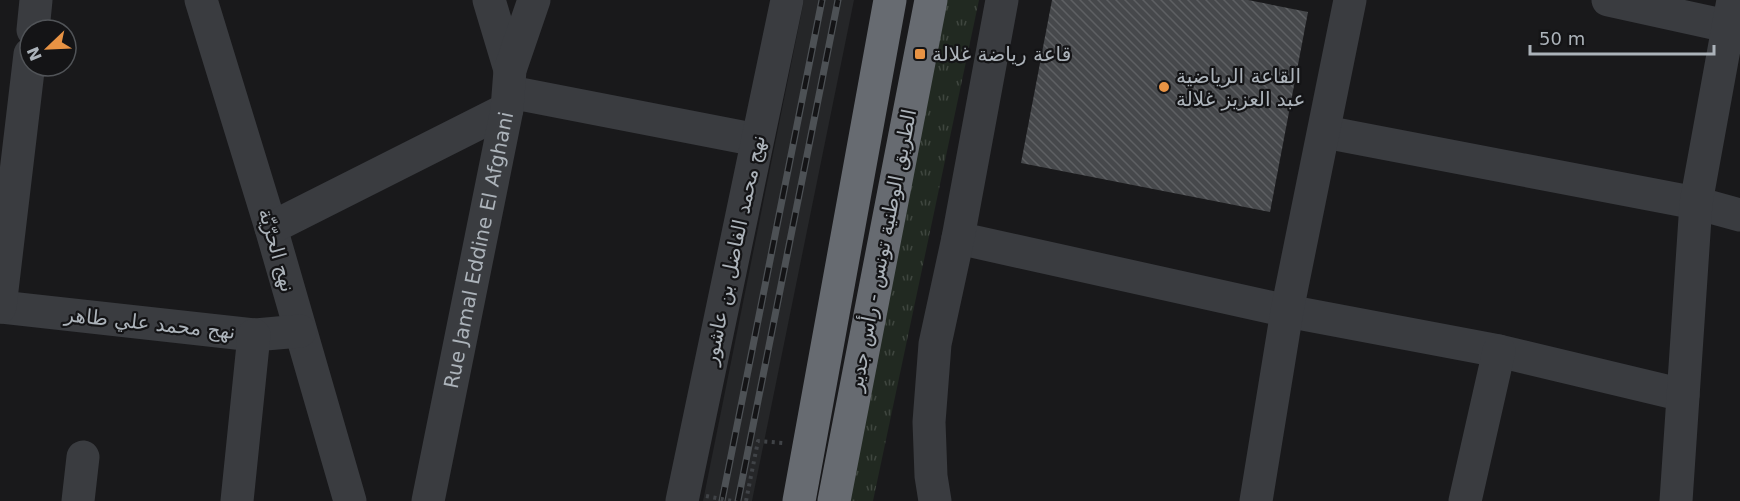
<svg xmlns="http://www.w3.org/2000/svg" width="1740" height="501" viewBox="0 0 1740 501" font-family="'DejaVu Sans',Vazirmatn,sans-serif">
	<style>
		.built { fill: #252628 }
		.grass { fill: url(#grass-tufts) }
		.building { fill: url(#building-back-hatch) }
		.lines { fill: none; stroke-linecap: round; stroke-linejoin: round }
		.path { stroke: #404347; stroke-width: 4; stroke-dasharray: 3 4.5; stroke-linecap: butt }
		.minor { stroke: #3a3c40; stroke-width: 33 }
		.highway { stroke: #676b71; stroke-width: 33 }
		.rail-casing { stroke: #4d5155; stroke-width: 7 }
		.rail { stroke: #141416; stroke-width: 4.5; stroke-dasharray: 14; stroke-linecap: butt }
		.path-bridge { stroke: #404347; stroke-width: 4; stroke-dasharray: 3 4.5; stroke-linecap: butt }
		.poi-dot { fill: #e89344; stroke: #141416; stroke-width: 2 }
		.labels { text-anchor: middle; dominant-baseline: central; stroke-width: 4.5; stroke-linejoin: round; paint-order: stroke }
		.poi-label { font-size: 20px; fill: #acb3ba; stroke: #141416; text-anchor: start }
		.street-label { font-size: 20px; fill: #acb3ba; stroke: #141416 }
	</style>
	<defs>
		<pattern id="grass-tufts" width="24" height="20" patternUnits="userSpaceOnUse" patternTransform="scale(1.5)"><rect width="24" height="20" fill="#212921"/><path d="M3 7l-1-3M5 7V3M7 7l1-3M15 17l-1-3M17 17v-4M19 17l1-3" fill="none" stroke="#3f463f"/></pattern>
		<pattern id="building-back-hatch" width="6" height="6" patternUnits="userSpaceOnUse" patternTransform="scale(1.5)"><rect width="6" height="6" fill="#46484b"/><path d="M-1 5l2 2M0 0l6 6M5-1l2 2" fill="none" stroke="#5e6063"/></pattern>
	</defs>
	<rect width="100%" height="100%" fill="#19191b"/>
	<!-- built -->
	<polygon class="built" points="804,0 854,0 752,501 703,501"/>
	<!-- grass -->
	<polygon class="grass" points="941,0 979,0 873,501 842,501"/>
	<!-- building -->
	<polygon class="building" points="1052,0 1248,0 1308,12 1270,212 1021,163"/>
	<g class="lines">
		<!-- path -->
		<polyline class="path" points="746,501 758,441 783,443"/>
		<!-- minor -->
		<g class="minor">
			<polyline points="201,0 271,228 350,501"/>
			<polyline points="489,0 510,70"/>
			<polyline points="1608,0 1740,29"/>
			<polyline points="33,30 36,0"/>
			<polyline points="510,92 757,140"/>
			<polyline points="1325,132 1696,203 1740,215"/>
			<polyline points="271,228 507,109"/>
			<polyline points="958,238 1287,311 1499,351 1683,395"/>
			<polyline points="0,307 254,335 300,331"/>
			<polyline points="0,307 30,54"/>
			<polyline points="78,501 83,457"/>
			<polyline points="237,501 254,335"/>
			<path id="s1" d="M428,501L507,109L510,70L534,0"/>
			<polyline points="682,501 787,0"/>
			<polyline points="935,501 931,476 929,422 935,344 958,238 1002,0"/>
			<polyline points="1256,501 1287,311 1350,0"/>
			<polyline points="1465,501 1499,351"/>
			<polyline points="1676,501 1696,203 1733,0"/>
		</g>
		<!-- highway -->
		<g class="highway">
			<polyline points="799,501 890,0"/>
			<polyline points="834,501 931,0"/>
		</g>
		<!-- rail casing -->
		<g class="rail-casing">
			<g id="rail">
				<polyline points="722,501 822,0"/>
				<polyline points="738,501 838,0"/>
			</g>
		</g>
		<!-- rail -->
		<use href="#rail" class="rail"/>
		<!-- path-bridge -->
		<polyline class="path-bridge" points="706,496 732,501"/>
	</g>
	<!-- markers -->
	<g class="poi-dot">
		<rect x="914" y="48" width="12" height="12" rx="3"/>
		<circle cx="1164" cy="87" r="6"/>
	</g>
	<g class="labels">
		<!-- poi labels -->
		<g class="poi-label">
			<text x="932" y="54">قاعة رياضة غلالة</text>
			<text x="1176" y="76">القاعة الرياضية<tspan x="1176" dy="23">عبد العزيز غلالة</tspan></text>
		</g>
		<!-- street labels -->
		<g class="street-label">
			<text stroke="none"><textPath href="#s1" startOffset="256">Rue Jamal Eddine El Afghani</textPath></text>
			<text transform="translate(277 250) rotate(74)">نهج الحرّيّة</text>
			<text transform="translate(734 250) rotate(-78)">نهج محمد الفاضل بن عاشور</text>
			<text transform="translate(882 250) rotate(-79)">الطريق الوطنية تونس - رأس جدير</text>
			<text transform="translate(150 323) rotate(6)">نهج محمد علي طاهر</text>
		</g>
	</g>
	<!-- north arrow -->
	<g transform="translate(48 48) rotate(247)"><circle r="28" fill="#141416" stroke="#515458" stroke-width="1.5"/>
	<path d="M0-4.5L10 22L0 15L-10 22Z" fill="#e89344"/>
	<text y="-9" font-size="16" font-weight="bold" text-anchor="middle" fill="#acb3ba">N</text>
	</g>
	<!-- scale -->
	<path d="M1530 45v9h184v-9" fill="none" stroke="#acb3ba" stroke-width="3"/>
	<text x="1539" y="45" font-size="18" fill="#acb3ba" stroke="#141416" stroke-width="4.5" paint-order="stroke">50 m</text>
</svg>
